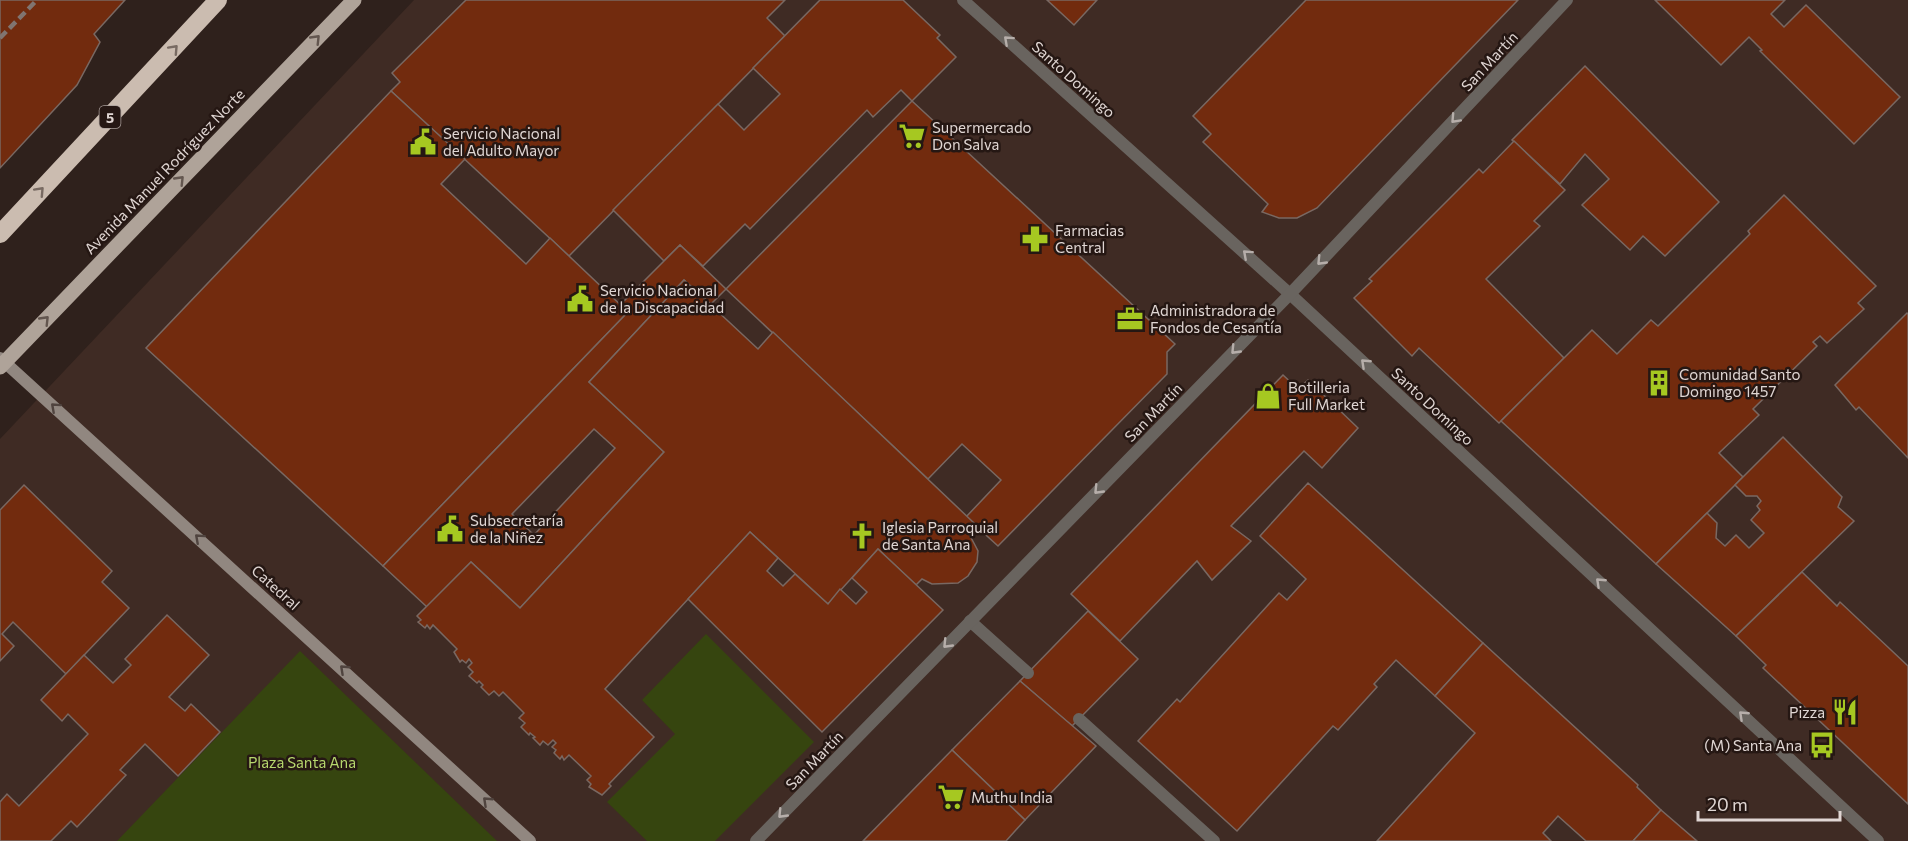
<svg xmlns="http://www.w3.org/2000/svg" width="1908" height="841" viewBox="0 0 1908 841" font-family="Commissioner,sans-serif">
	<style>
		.built { fill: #3f2b24 }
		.green { fill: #36450f }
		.building { fill: #722b0e; stroke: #796862; stroke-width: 1.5; fill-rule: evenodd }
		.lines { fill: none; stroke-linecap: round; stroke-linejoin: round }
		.service { stroke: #69645f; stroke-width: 12 }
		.minor { stroke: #69645f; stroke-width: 12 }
		.tertiary { stroke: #69645f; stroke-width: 12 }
		.secondary { stroke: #918780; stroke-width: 12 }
		.primary { stroke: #afa399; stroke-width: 15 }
		.motorway { stroke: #cbbcb0; stroke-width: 18 }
		.rail { stroke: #807470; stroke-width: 4.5; stroke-dasharray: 9 4.5; stroke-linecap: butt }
		.oneway { stroke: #63564f }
		.oneway2 { stroke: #b6aeaa }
		.oneway3 { stroke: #786a62 }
		.oneway4 { stroke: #50443f }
		.labels { text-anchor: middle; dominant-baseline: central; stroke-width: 5; stroke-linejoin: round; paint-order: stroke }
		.shield { fill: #251713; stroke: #a89d99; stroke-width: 1.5 }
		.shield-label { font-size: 14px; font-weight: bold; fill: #e0d6d3 }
		.street-label { font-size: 15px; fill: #e0d6d3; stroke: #251713 }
		.poi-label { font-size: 15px; fill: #e0d6d3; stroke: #251713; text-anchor: start }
		.park-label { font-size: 15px; fill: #b6d76d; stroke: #251713 }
	</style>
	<rect width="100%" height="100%" fill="#2f211c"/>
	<!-- built -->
	<polygon class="built" points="414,0 1908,0 1908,841 0,841 0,439"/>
	<!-- green -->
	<g class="green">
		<polygon points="706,634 814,742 715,841 647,841 607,802 675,734 642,700"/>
		<polygon points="300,651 497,841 117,841"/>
	</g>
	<!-- building -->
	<g class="building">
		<polygon points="0,0 125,0 94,34 100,42 77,85 0,168"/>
		<polygon points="466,0 785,0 767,18 785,36 569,256 391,91 400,82 392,73"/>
		<polygon points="820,0 903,0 940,35 937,38 956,57 912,101 901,90 873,117 867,110 750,229 745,224 703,266 680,245 664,261 613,210 718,104 744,130 780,94 753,68"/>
		<polygon points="1047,0 1097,0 1074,25"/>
		<polygon points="1306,0 1518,0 1317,208 1297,218 1279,218 1262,212 1268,204 1203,142 1211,134 1193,116"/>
		<polygon points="1655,0 1785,0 1771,14 1784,27 1806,5 1900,97 1854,144 1760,51 1762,50 1749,37 1721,65"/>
		<polygon points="1585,66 1719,202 1665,256 1643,236 1630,250 1582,205 1609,179 1585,154 1560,184 1512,140"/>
		<polygon points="391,91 465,159 441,184 526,264 550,238 628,312 383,566 146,348"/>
		<polygon points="912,101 1175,344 1167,352 1167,374 998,546 966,517 1001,480 962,444 928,479 726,289"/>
		<polygon points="1514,141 1565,190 1534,221 1540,226 1486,279 1564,358 1499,423 1419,348 1412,356 1354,298 1372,281 1369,279 1479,169 1483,173"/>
		<polygon points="1784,195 1876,286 1858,303 1864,309 1827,343 1820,336 1813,342 1817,346 1753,409 1759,415 1719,453 1743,477 1656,564 1501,421 1592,330 1617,354 1651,320 1658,326 1750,234 1748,231"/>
		<path d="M680,245L726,289L711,304L684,280L589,382L664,452L520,608L471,562L427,607L383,566L628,312L621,304ZM594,429L615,448L534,535L512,514Z"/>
		<polygon points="684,280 758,349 773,332 974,523 967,530 978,551 977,562 968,576 958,583 932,584 922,579 916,585 878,549 828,604 750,532 605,689 654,737 609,784 611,786 602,795 589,787 591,784 587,780 591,776 569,755 564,760 562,756 560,759 554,753 556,750 552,747 556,743 553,740 548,745 543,741 540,745 533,738 535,737 530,733 529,735 521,727 525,723 519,718 524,713 503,692 499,696 494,691 489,695 481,687 483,685 479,681 477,683 469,676 473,672 468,667 472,663 469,659 466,663 462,660 460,662 454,652 457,649 433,625 430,629 427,625 425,628 418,622 421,620 417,616 471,562 520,608 664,452 589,382"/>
		<polygon points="1907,313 1908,314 1908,458 1859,407 1856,410 1835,385"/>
		<polygon points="1283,375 1298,389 1308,380 1358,428 1322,468 1304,451 1231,526 1251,541 1212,580 1197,561 1120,641 1071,594"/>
		<polygon points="1783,437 1842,497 1838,507 1854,521 1736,636 1656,564 1707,513 1717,523 1716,538 1725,546 1736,535 1749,548 1764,533 1751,520 1760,510 1757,506 1761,501 1757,496 1746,496 1735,485"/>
		<polygon points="1308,483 1483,643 1435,696 1396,660 1374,684 1377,687 1338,730 1333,726 1237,831 1138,741 1177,699 1180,702 1279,593 1287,600 1306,579 1260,536"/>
		<polygon points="24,485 112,571 102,582 129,608 66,674 13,622 2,634 14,646 0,661 0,510"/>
		<polygon points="750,532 778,558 767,571 783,586 795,574 828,604 840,589 856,604 867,592 852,578 878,549 943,610 822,732 688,599"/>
		<polygon points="1802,572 1837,606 1840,602 1908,666 1908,804 1763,668 1766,665 1736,636"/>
		<polygon points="1088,611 1138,659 1072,726 1020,681"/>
		<polygon points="167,615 209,655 169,697 185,711 191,704 220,732 178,776 145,744 120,770 126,775 77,827 71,821 51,841 0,841 0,802 7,794 19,806 88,734 68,714 62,721 41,700 84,655 113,683 131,665 125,659"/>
		<polygon points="1483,643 1638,785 1637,787 1661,810 1633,841 1586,841 1558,816 1543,833 1551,841 1377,841 1475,733 1435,696"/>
		<polygon points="1020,681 1096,746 1025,820 952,750"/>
		<polygon points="952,750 1025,820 1006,841 863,841"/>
		<polygon points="1661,810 1697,841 1633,841"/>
	</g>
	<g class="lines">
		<!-- service -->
		<g class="service">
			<polyline points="970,621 1028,673"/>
			<polyline points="1079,719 1214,841"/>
		</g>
		<!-- minor -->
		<polyline class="minor" points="963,0 1290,294 1878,841"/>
		<!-- tertiary -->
		<polyline class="tertiary" points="756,841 1290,294 1567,0"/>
		<!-- secondary -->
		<polyline class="secondary" points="0,358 530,841"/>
		<!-- primary -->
		<polyline class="primary" points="0,367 354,0"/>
		<!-- motorway -->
		<polyline class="motorway" points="0,234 218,0"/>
		<!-- rail -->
		<polyline class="rail" points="0,38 37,0"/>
	</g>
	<!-- one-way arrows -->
	<defs><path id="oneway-chevron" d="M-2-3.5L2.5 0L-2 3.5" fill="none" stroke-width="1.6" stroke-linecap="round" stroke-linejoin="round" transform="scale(1.5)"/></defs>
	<g class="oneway">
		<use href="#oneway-chevron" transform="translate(316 39) rotate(-46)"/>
		<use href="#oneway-chevron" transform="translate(180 180) rotate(-46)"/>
		<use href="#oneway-chevron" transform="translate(45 320) rotate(-46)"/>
	</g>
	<g class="oneway2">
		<use href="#oneway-chevron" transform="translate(1008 40) rotate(-138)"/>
		<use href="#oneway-chevron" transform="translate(1455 119) rotate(133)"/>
		<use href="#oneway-chevron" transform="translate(1247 254) rotate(-138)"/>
		<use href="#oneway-chevron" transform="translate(1321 261) rotate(134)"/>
		<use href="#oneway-chevron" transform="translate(1235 350) rotate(134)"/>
		<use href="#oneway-chevron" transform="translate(1365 363) rotate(-137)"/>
		<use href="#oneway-chevron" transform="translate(1098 490) rotate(134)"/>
		<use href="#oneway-chevron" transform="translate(1600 582) rotate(-137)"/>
		<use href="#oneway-chevron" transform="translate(947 644) rotate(134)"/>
		<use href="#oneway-chevron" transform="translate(1743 715) rotate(-137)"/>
		<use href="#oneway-chevron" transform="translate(782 814) rotate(134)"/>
	</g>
	<g class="oneway3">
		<use href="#oneway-chevron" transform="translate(174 49) rotate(-47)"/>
		<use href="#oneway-chevron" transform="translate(40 191) rotate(-47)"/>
	</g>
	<g class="oneway4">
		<use href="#oneway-chevron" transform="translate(55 407) rotate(-138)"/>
		<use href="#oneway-chevron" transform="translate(199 538) rotate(-138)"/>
		<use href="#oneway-chevron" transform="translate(344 669) rotate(-137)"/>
		<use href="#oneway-chevron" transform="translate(487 801) rotate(-137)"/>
	</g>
	<!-- icons -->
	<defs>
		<g id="supermarket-bare" transform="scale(2.07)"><path d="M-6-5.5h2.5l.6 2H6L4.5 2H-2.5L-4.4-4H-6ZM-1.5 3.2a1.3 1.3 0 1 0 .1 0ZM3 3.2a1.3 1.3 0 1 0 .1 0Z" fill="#a6c821" stroke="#251713" stroke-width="2.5" paint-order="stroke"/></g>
		<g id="civic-bare" transform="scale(2.07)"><path d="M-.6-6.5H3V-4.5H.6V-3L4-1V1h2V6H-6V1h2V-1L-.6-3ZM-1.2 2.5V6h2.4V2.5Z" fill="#a6c821" stroke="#251713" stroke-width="2.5" paint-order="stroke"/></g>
		<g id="pharmacy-bare" transform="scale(2.07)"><path d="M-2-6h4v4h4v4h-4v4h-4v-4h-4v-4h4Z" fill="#a6c821" stroke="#251713" stroke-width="2.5" paint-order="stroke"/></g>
		<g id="office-bare" transform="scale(2.07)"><path d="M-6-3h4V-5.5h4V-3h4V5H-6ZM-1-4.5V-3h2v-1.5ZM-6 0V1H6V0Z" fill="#a6c821" stroke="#251713" stroke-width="2.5" paint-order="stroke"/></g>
		<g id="building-bare" transform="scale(2.07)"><path d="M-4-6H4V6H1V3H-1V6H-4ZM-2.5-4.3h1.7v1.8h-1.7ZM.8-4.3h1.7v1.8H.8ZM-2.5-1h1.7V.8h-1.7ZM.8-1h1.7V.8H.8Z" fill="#a6c821" stroke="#251713" stroke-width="2.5" paint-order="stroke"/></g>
		<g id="shop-bare" transform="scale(2.07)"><path d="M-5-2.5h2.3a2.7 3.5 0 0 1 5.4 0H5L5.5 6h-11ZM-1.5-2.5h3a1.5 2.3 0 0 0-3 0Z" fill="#a6c821" stroke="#251713" stroke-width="2.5" paint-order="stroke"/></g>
		<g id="church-bare" transform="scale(2.07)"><path d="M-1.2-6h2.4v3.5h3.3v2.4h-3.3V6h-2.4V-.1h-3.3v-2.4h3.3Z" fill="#a6c821" stroke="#251713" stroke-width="2.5" paint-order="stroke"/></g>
		<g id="restaurant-bare" transform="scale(2.07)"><path d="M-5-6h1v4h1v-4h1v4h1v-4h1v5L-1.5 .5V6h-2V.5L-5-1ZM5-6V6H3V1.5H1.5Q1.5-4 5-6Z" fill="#a6c821" stroke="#251713" stroke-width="2.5" paint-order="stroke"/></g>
		<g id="bus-bare" transform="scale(2.07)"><path d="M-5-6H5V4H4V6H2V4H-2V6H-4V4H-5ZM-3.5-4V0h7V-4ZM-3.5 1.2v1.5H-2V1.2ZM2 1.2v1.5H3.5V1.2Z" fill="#a6c821" stroke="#251713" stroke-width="2.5" paint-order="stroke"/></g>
	</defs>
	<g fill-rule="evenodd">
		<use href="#supermarket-bare" x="912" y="136"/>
		<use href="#civic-bare" x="423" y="142"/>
		<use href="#pharmacy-bare" x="1035" y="239"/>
		<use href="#civic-bare" x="580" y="299"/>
		<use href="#office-bare" x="1130" y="319"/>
		<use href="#building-bare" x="1659" y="383"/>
		<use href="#shop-bare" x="1268" y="396"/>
		<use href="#civic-bare" x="450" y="529"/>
		<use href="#church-bare" x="862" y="536"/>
		<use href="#restaurant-bare" x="1845" y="712"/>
		<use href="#bus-bare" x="1822" y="745"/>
		<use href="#supermarket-bare" x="951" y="797"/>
	</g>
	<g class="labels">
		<!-- shield labels -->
		<rect class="shield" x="99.5" y="106" width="21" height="22" rx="4.5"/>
		<g class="shield-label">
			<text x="110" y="117">5</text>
		</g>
		<!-- street labels -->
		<g class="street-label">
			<text transform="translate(1489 61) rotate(-47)">San Martín</text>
			<text transform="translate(1074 79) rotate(42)">Santo Domingo</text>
			<text transform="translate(164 171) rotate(-46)">Avenida Manuel Rodríguez Norte</text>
			<text transform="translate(1433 406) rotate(43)">Santo Domingo</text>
			<text transform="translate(1153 412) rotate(-46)">San Martín</text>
			<text transform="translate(276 587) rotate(42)">Catedral</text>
			<text transform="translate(814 760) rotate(-46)">San Martín</text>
		</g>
		<!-- poi labels -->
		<g class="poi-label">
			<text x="932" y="127">Supermercado<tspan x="932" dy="17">Don Salva</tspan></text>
			<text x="443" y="133">Servicio Nacional<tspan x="443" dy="17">del Adulto Mayor</tspan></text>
			<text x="1055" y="230">Farmacias<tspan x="1055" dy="17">Central</tspan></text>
			<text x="600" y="290">Servicio Nacional<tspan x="600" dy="17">de la Discapacidad</tspan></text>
			<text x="1150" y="310">Administradora de<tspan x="1150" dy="17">Fondos de Cesantía</tspan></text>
			<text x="1679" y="374">Comunidad Santo<tspan x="1679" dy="17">Domingo 1457</tspan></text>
			<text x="1288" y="387">Botilleria<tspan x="1288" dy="17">Full Market</tspan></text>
			<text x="470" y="520">Subsecretaría<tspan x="470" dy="17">de la Niñez</tspan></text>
			<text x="882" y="527">Iglesia Parroquial<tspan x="882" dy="17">de Santa Ana</tspan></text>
			<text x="1825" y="712" text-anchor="end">Pizza</text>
			<text x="1802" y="745" text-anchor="end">(M) Santa Ana</text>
			<text x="971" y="797">Muthu India</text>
		</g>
		<!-- park labels -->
		<g class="park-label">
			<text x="302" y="762">Plaza Santa Ana</text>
		</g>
	</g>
	<!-- scale -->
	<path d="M1698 811v9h142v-9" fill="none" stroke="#e0d6d3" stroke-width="3"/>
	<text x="1707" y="811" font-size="18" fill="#e0d6d3" stroke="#251713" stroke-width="4.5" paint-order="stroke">20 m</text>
</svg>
